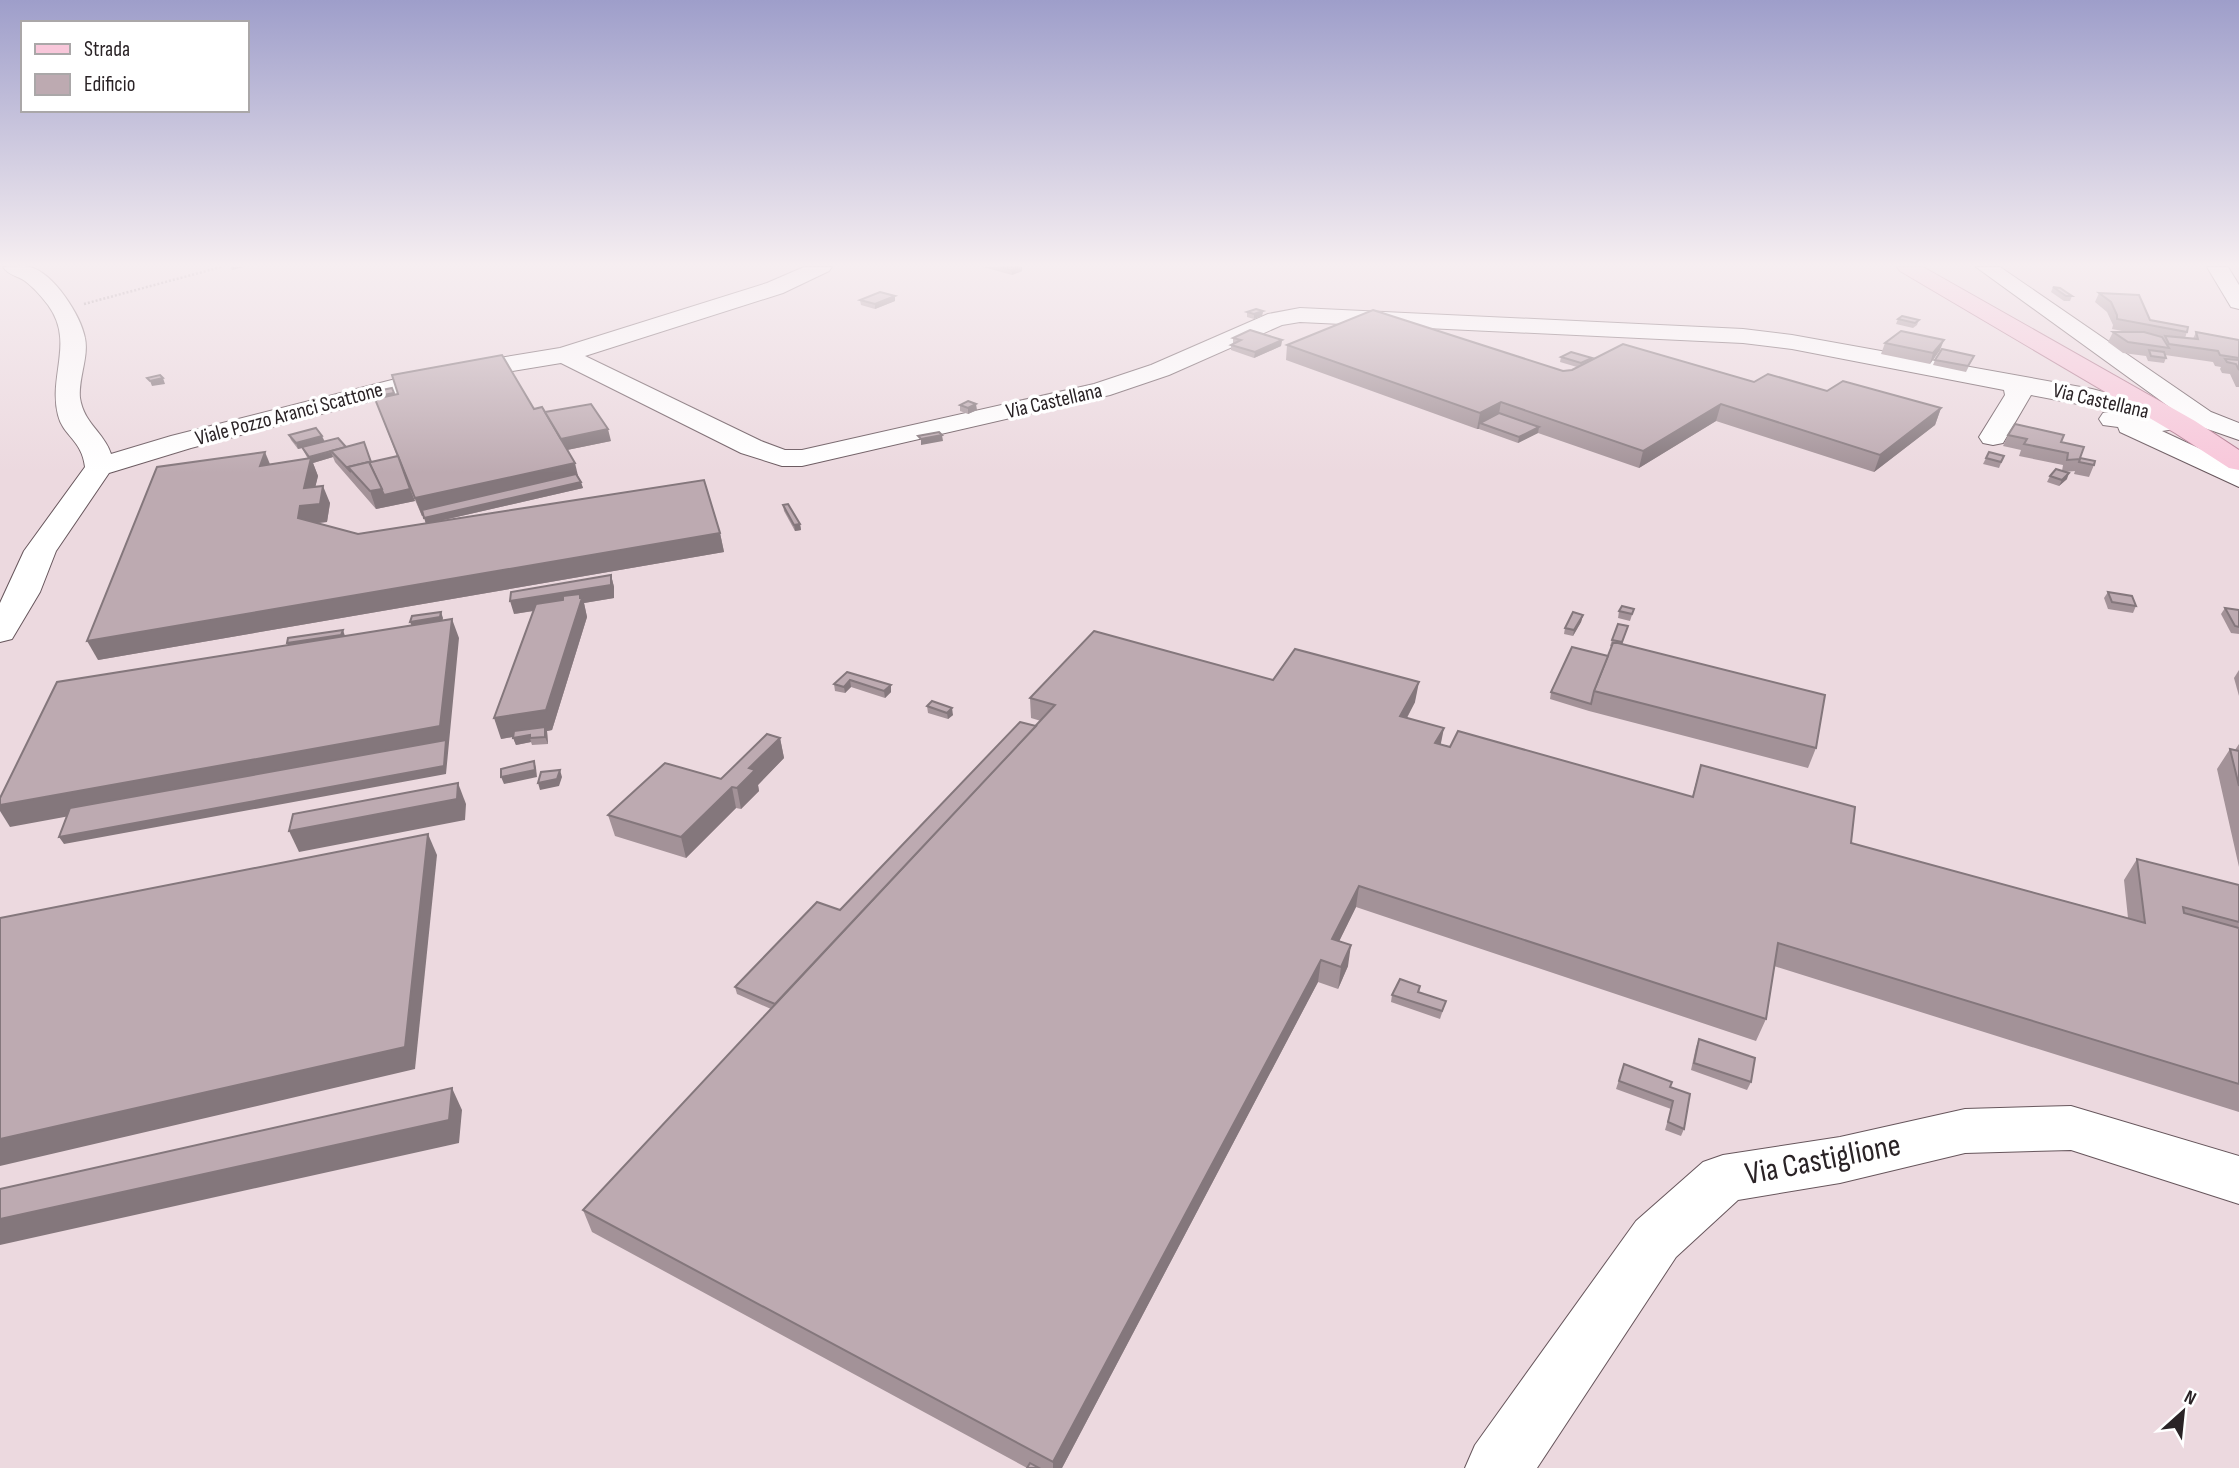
<svg xmlns="http://www.w3.org/2000/svg" width="2239" height="1468" viewBox="0 0 2239 1468" font-family="'Sofia Sans Condensed',sans-serif">
	<style>
		.lines { fill: none; stroke-linecap: round; stroke-linejoin: round }
		.minor-casing { stroke: #67565c; stroke-width: 2 }
		.major-casing { stroke: #ad758b; stroke-width: 2 }
		.path { stroke: #998b90; stroke-width: 2.5; stroke-dasharray: 2 2; stroke-linecap: butt }
		.minor { fill: #fff; fill-rule: evenodd }
		.major { fill: #f8c7da; fill-rule: evenodd }
		.wall { fill: #a39298; fill-rule: evenodd }
		.shaded-wall { fill: #84777c }
		.building { fill: #bdaab1; stroke: #84777c; stroke-width: 2 }
		.labels { text-anchor: middle; dominant-baseline: central; stroke-width: 7; stroke-linejoin: round; paint-order: stroke }
		.far-street-label { font-size: 21px; fill: #2a2326; stroke: #fff }
		.near-street-label { font-size: 32px; fill: #2a2326; stroke: #fff }
	</style>
	<rect width="100%" height="100%" fill="#ecd9df"/>
	<g class="lines">
		<!-- minor casing -->
		<g class="minor-casing">
			<g id="minor">
				<path d="M3,267C11,267 22,265 30,267C54,273 81,316 85,338C89,357 78,379 80,398C84,424 104,432 111,454L171,436L439,368L560,348L767,283L804,267H832L829,271L783,293L585,356L761,441L785,450H802L1094,384L1151,365L1268,314L1300,308L1743,329L1792,335L2092,389L2175,411L1976,267H2000L2211,412L2239,423V440L2193,424L2178,413L2180,417L2175,429L2162,431L2239,467V487L2120,432L2118,427L2103,425L2099,419L2103,413L2115,411L2031,395L2003,443L1993,445L1983,443L1979,437L2005,395L2004,390L1792,349L1743,343L1300,322L1282,325L1169,375L1110,395L802,466H782L741,453L561,363L440,383L191,448L109,473L56,551L40,592L12,639L0,642V603L24,551L85,467C82,440 63,436 58,415C48,375 75,342 48,305C42,297 33,287 25,281C18,276 8,275 3,267Z"/>
				<polygon points="2207,267 2228,267 2239,285 2239,309 2231,307"/>
				<polygon points="2071,1106 2239,1156 2239,1204 2071,1150 1965,1153 1840,1183 1738,1200 1676,1257 1537,1468 1465,1468 1475,1445 1636,1221 1703,1162 1723,1155 1840,1137 1965,1109"/>
			</g>
		</g>
		<!-- major casing -->
		<g class="major-casing">
			<polygon id="major" points="1897,267 1923,267 2195,421 2239,450 2239,470 2229,468 2175,433 1900,271"/>
		</g>
		<!-- path -->
		<polyline class="path" points="84,304 221,267"/>
		<!-- minor -->
		<use href="#minor" class="minor"/>
		<!-- major -->
		<use href="#major" class="major"/>
	</g>
	<!-- wall -->
	<g class="wall">
		<polygon points="983,267 1022,267 1022,271 1012,275"/>
		<polygon points="2053,287 2072,296 2070,301 2064,301 2051,292"/>
		<polygon points="2099,293 2150,320 2187,332 2185,338 2193,339 2196,332 2239,340 2239,387 2236,387 2230,374 2222,373 2220,369 2221,367 2215,366 2213,362 2165,355 2166,358 2164,363 2148,361 2146,356 2123,353 2108,342 2113,332 2127,332 2112,329 2113,325 2107,312 2095,302"/>
		<polygon points="895,296 895,301 875,309 861,305 860,300"/>
		<polygon points="1263,311 1262,316 1254,319 1247,317 1247,312"/>
		<polygon points="1898,319 1919,320 1917,325 1913,328 1896,324"/>
		<polygon points="1233,338 1282,340 1281,346 1254,358 1231,350 1231,345 1234,343 1233,343"/>
		<polygon points="1885,343 1940,350 1930,364 1881,354"/>
		<polygon points="1287,345 1563,371 1572,370 1577,367 1560,362 1561,357 1592,358 1591,360 1827,391 1941,408 1935,425 1874,472 1716,421 1639,468 1538,433 1518,443 1479,429 1477,429 1286,360"/>
		<polygon points="1974,356 1966,372 1933,365 1935,360"/>
		<path d="M394,395L534,409L611,441L567,450L583,488L435,522L720,533L724,552L98,660L270,464L308,459L302,448L298,449L291,440L289,435L346,447L371,462L397,456L375,399ZM333,457L335,462L376,509L415,501L409,486L422,516H424L426,523L358,534L317,523L327,522L330,503L315,487L318,476L313,463Z"/>
		<polygon points="960,405 977,410 968,414 960,411"/>
		<polygon points="2008,435 2061,442 2080,458 2094,465 2089,477 2074,474 2075,471 2065,472 2067,479 2059,486 2047,482 2050,476 2062,471 2063,465 2019,456 2021,450 2003,446"/>
		<polygon points="1989,452 2004,456 1999,468 1983,464"/>
		<polygon points="783,505 800,524 801,530 795,531 784,511"/>
		<polygon points="611,575 614,587 614,598 584,603 587,617 552,730 547,731 548,744 532,745 531,742 516,745 513,737 501,739 534,611 514,614"/>
		<polygon points="2108,592 2136,606 2133,613 2108,609 2104,598"/>
		<polygon points="2225,608 2239,610 2239,634 2231,633 2221,614"/>
		<polygon points="1634,609 1630,621 1618,618 1619,611"/>
		<polygon points="1583,615 1581,622 1573,636 1564,634 1565,628"/>
		<polygon points="1628,626 1622,644 1816,748 1808,768 1589,711 1550,699 1551,692 1608,656 1612,647 1610,646 1612,640"/>
		<polygon points="2239,670 2239,696 2234,678"/>
		<polygon points="847,672 891,692 885,698 851,687 845,693 835,691 834,684"/>
		<polygon points="1273,680 1415,702 1407,718 1441,745 1450,747 1692,797 1701,765 1851,843 2128,918 2124,880 2137,859 2239,885 2239,1112 1774,966 1766,1019 1756,1041 1356,907 1339,941 1348,966 1338,989 1318,982 1062,1468 1027,1468 592,1232 583,1210 771,1009 737,994 735,987 840,910 1036,726 1041,721 1031,718 1030,698"/>
		<polygon points="927,706 953,715 948,719 928,713"/>
		<polygon points="780,738 784,758 758,785 759,791 741,809 736,808 686,858 615,836 608,815 721,779"/>
		<polygon points="2239,744 2239,867 2217,769 2230,749 2235,750"/>
		<polygon points="1420,986 1419,993 1446,1001 1440,1019 1391,1002 1392,995"/>
		<polygon points="1699,1039 1751,1082 1747,1090 1691,1070 1696,1047"/>
		<polygon points="1624,1064 1670,1087 1684,1129 1681,1136 1665,1130 1671,1109 1616,1089"/>
	</g>
	<!-- shaded-wall -->
	<g class="shaded-wall">
		<polygon points="231,267 244,267 232,270"/>
		<polygon points="1019,267 1022,267 1022,271 1012,275 1011,270"/>
		<polygon points="895,296 895,301 875,309 875,304"/>
		<polygon points="1263,311 1262,316 1254,319 1254,314"/>
		<polygon points="1282,340 1281,346 1254,358 1255,352"/>
		<polygon points="1944,340 1940,350 1930,364 1933,353"/>
		<polygon points="163,378 165,384 152,386 150,381"/>
		<polygon points="394,393 395,399 380,401 378,396"/>
		<polygon points="1501,402 1498,419 1480,423 1479,429 1477,429 1480,413"/>
		<polygon points="976,404 977,410 968,414 968,408"/>
		<polygon points="1721,404 1716,421 1639,468 1643,451"/>
		<polygon points="1941,408 1935,425 1874,472 1880,455"/>
		<polygon points="1539,427 1538,433 1518,443 1519,437"/>
		<polygon points="608,429 611,441 562,451 559,439"/>
		<polygon points="942,435 943,441 921,445 921,439"/>
		<polygon points="322,436 325,442 298,449 296,443"/>
		<polygon points="265,452 272,469 260,466"/>
		<polygon points="331,452 333,457 313,463 318,476 311,505 323,486 330,503 327,522 308,524 298,518 310,461 309,457"/>
		<polygon points="575,463 579,480 422,516 415,498"/>
		<polygon points="2069,473 2067,479 2059,486 2062,480"/>
		<polygon points="581,482 583,488 426,524 424,518"/>
		<polygon points="382,489 410,489 415,501 376,509 370,491"/>
		<polygon points="800,524 801,530 795,531 794,525"/>
		<polygon points="720,533 724,552 98,660 87,641"/>
		<polygon points="611,575 614,587 614,598 584,603 587,617 552,730 547,731 548,744 545,737 545,731 501,739 494,718 580,603 514,614 510,601"/>
		<polygon points="441,612 443,618 442,624 413,629 410,622"/>
		<polygon points="1583,615 1581,622 1573,636 1574,630"/>
		<polygon points="452,619 459,638 446,774 64,844 59,837 445,747 10,827 0,811 0,805"/>
		<polygon points="343,630 345,636 290,650 287,643"/>
		<polygon points="850,680 851,687 845,693 844,687"/>
		<polygon points="1419,682 1415,702 1397,736 1400,716"/>
		<polygon points="891,685 891,692 885,698 884,691"/>
		<polygon points="952,708 953,715 948,719 947,713"/>
		<polygon points="1444,728 1440,748 1435,743"/>
		<polygon points="530,735 530,738 531,742 516,745 513,738"/>
		<polygon points="780,738 784,758 758,785 759,791 741,809 737,788 749,768"/>
		<polygon points="534,761 536,768 537,777 504,784 501,777"/>
		<polygon points="560,770 562,777 559,786 540,790 538,783"/>
		<polygon points="458,783 466,804 465,820 299,852 289,831"/>
		<polygon points="732,787 736,808 686,858 681,837"/>
		<polygon points="428,834 437,855 415,1069 0,1166 0,1139"/>
		<polygon points="1359,886 1356,907 1330,960 1332,939"/>
		<polygon points="1351,945 1348,966 1338,989 1341,967"/>
		<polygon points="1321,960 1318,982 1062,1468 1053,1468 1053,1462"/>
		<polygon points="452,1088 462,1110 459,1143 0,1245 0,1219"/>
	</g>
	<!-- building -->
	<g class="building">
		<polygon points="1000,267 1019,267 1011,270"/>
		<polygon points="2053,287 2060,288 2072,296 2066,296"/>
		<polygon points="880,292 895,296 875,304 860,300"/>
		<polygon points="2099,293 2139,295 2150,320 2188,327 2187,332 2117,319 2117,315 2111,302"/>
		<polygon points="1256,309 1263,311 1254,314 1247,312"/>
		<polygon points="1373,310 1563,371 1572,370 1623,344 1754,382 1768,374 1827,391 1843,381 1941,408 1880,455 1721,404 1643,451 1501,402 1480,413 1287,345"/>
		<polygon points="1902,316 1919,320 1915,323 1898,319"/>
		<polygon points="1250,330 1282,340 1255,352 1231,345 1241,340 1233,338"/>
		<polygon points="1901,331 1944,340 1933,353 1885,343"/>
		<polygon points="2113,332 2144,332 2162,337 2169,348 2128,342"/>
		<polygon points="2196,332 2239,340 2239,358 2220,355 2218,351 2169,344 2165,336 2198,339"/>
		<polygon points="1942,349 1974,356 1968,366 1935,360"/>
		<polygon points="2149,350 2164,352 2166,358 2151,356"/>
		<polygon points="1571,352 1592,358 1581,363 1561,357"/>
		<polygon points="502,355 534,409 542,407 575,463 415,498 375,399 398,394 392,375"/>
		<polygon points="2225,359 2239,360 2239,370 2236,364 2227,362"/>
		<polygon points="160,375 163,378 150,381 147,378"/>
		<polygon points="392,388 394,393 378,396 377,391"/>
		<polygon points="968,401 976,404 968,408 960,405"/>
		<polygon points="591,404 608,429 561,439 545,412"/>
		<polygon points="1499,413 1539,427 1519,437 1480,423"/>
		<polygon points="2015,424 2064,435 2061,442 2084,447 2080,458 2095,461 2094,465 2079,462 2080,459 2067,460 2068,453 2024,444 2027,439 2008,435"/>
		<polygon points="316,428 322,436 296,443 289,435"/>
		<polygon points="939,432 942,435 921,439 918,436"/>
		<polygon points="338,438 346,447 309,457 302,447"/>
		<polygon points="364,442 371,462 398,456 410,489 384,495 369,462 348,467 351,472 331,451"/>
		<polygon points="265,452 260,466 311,458 304,488 323,486 320,504 300,506 298,518 358,534 704,480 720,533 87,641 157,467"/>
		<polygon points="1989,452 2004,456 2001,462 1986,458"/>
		<polygon points="369,462 382,489 370,491 348,467"/>
		<polygon points="2056,469 2069,473 2062,480 2050,476"/>
		<polygon points="576,474 581,482 424,518 422,510"/>
		<polygon points="788,504 800,524 794,525 783,505"/>
		<polygon points="611,575 611,585 510,601 511,592"/>
		<polygon points="2108,592 2132,596 2136,606 2112,602"/>
		<polygon points="580,594 580,598 582,598 546,710 494,718 536,604 563,600 563,596"/>
		<polygon points="1622,606 1634,609 1632,614 1619,611"/>
		<polygon points="2225,608 2239,610 2239,627 2235,626"/>
		<polygon points="441,612 440,617 410,622 412,616"/>
		<polygon points="1573,612 1583,615 1574,630 1565,628"/>
		<polygon points="452,619 440,726 0,805 0,798 57,682"/>
		<polygon points="1618,624 1628,626 1622,642 1612,640"/>
		<polygon points="343,630 341,635 287,643 288,638"/>
		<polygon points="1094,631 1273,680 1295,649 1419,682 1400,716 1444,728 1435,743 1450,747 1458,731 1693,797 1701,765 1855,807 1851,843 2145,923 2137,859 2239,885 2239,922 2183,907 2184,913 2239,928 2239,1084 1778,943 1766,1019 1359,886 1332,939 1351,945 1341,967 1321,960 1053,1462 583,1210 1055,705 1030,698"/>
		<polygon points="1613,643 1618,643 1825,695 1816,748 1594,691"/>
		<polygon points="1572,647 1608,656 1594,691 1591,704 1551,692"/>
		<polygon points="847,672 891,685 884,691 850,680 844,687 834,684"/>
		<polygon points="932,701 952,708 947,713 927,706"/>
		<polygon points="1020,722 1036,726 775,1004 735,987 817,902 840,910"/>
		<polygon points="545,727 545,737 530,738 530,735 513,738 514,731"/>
		<polygon points="767,734 780,738 749,768 755,770 737,788 732,787 681,837 608,815 665,763 721,779"/>
		<polygon points="446,740 444,766 59,837 70,808"/>
		<polygon points="2230,749 2239,751 2239,786"/>
		<polygon points="534,761 535,770 501,777 501,769"/>
		<polygon points="560,770 557,779 538,783 541,772"/>
		<polygon points="458,783 457,799 289,831 293,814"/>
		<polygon points="428,834 405,1047 0,1139 0,918"/>
		<polygon points="1400,979 1420,986 1418,992 1446,1001 1442,1011 1392,995"/>
		<polygon points="1699,1039 1755,1058 1751,1082 1694,1063"/>
		<polygon points="1624,1064 1672,1082 1670,1087 1690,1094 1684,1129 1668,1122 1673,1101 1619,1081"/>
		<polygon points="452,1088 449,1120 0,1219 0,1189"/>
		<polygon points="1030,1463 1039,1468 1027,1468"/>
	</g>
	<!-- sky -->
	<linearGradient id="sky" x2="0" y2="1"><stop stop-color="#9e9eca"/><stop offset="0.56" stop-color="#f6eef1"/><stop offset="1" stop-color="#f6eef1" stop-opacity="0"/></linearGradient>
	<rect width="2239" height="473" fill="url(#sky)"/>
	<g class="labels">
		<!-- far-street labels -->
		<g class="far-street-label">
			<text transform="translate(1054 401) rotate(-13)">Via Castellana</text>
			<text transform="translate(2101 401) rotate(13)">Via Castellana</text>
			<text transform="translate(289 414) rotate(-15)">Viale Pozzo Aranci Scattone</text>
		</g>
		<!-- near-street labels -->
		<g class="near-street-label">
			<text transform="translate(1823 1160) rotate(-11)">Via Castiglione</text>
		</g>
	</g>
	<!-- legend -->
	<rect x="21" y="21" width="228" height="91" fill="#ffffff" stroke="#aaa7a8" stroke-width="2"/>
	<rect x="35" y="44" width="35" height="10" fill="#f8c7da" stroke="#aaa7a8" stroke-width="2"/>
	<text x="84" y="56" font-size="21" fill="#2a2326">Strada</text>
	<rect x="35" y="74" width="35" height="21" fill="#bdaab1" stroke="#aaa7a8" stroke-width="2"/>
	<text x="84" y="91" font-size="21" fill="#2a2326">Edificio</text>
	<!-- north arrow -->
	<g transform="translate(2183 1412) rotate(27)" stroke="#ffffff" stroke-width="5" paint-order="stroke">
	<path d="M0-5L12 26L0 18L-12 26Z" fill="#2a2326"/>
	<text y="-10" font-size="19" font-weight="bold" text-anchor="middle" fill="#2a2326">N</text>
	</g>
</svg>
